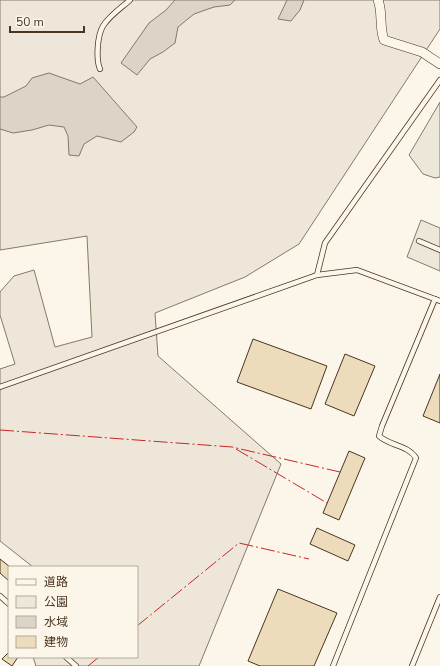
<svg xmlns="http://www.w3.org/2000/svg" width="440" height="666" viewBox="0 0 440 666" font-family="'Nunito Sans','Noto Sans JP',sans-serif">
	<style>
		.green { fill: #ede6d9; stroke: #887966 }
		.parking { fill: #ede7d9; stroke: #887966 }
		.water { fill: #dcd4c6; stroke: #887966 }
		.building { fill: #ecdcbc; stroke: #4a3520 }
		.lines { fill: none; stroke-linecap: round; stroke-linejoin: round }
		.lane-casing { stroke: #4a3520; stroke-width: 6 }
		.street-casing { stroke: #4a3520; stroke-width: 10 }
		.lane { stroke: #fbf6e9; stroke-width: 4.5 }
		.street { stroke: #fbf6e9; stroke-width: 9 }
		.power { stroke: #c62828; stroke-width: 1; stroke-dasharray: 14 3 2 3; stroke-linecap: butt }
	</style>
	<rect width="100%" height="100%" fill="#fbf6e9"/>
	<!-- green -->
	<polygon class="green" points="0,0 440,0 440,29 299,244 245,277 155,313 158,356 281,464 199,666 36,666 33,657 137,657 137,567 33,567 0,541 0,369 15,364 0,315 0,292 14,276 34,270 55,347 92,337 87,236 0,250"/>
	<!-- parking -->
	<g class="parking">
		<polygon points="440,102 440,177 435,178 423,174 409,155"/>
		<polygon points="421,220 440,228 440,271 407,257"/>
	</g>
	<!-- water -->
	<g class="water">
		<polygon points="175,0 235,0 230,5 214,7 194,14 178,27 175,43 163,52 150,59 137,75 121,63 149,23 166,10"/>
		<polygon points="287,0 304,0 300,10 291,21 278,19"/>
		<polygon points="49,73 80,84 93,77 137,127 134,132 121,142 97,136 84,144 79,156 69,155 68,136 64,127 49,125 32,130 13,133 0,129 0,97 4,97 26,86 32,78"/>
	</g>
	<!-- building -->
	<g class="building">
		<polygon points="253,339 327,366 311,409 237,382"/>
		<polygon points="345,354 375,366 354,416 325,404"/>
		<polygon points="440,374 440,423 423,416"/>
		<polygon points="349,451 365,458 339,520 323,513"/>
		<polygon points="317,528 355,545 348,561 310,544"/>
		<polygon points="0,559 10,567 9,567 9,581 0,573"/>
		<polygon points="278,589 337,613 314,666 260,666 248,661"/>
		<polygon points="9,652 9,657 18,657 12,666 2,659"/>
	</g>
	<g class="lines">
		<!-- lane casing -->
		<g class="lane-casing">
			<g id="lane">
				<path d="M100,69C96,60 97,36 103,26C109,16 121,8 130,0"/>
				<polyline points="419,241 440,250"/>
				<polyline points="317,275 325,243 440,80"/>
				<polyline points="0,387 317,275 357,270 440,301"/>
				<polyline points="0,596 9,604"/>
				<polyline points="66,657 76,666"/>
				<path d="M333,666L416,458C408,445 390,446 379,436L382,426L435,299"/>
				<polyline points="412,666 440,597"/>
			</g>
		</g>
		<!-- street casing -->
		<g class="street-casing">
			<path id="street" d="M378,0C383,13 379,27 384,40L422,52L440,64"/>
		</g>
		<!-- lane -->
		<use href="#lane" class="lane"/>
		<!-- street -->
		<use href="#street" class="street"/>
		<!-- power -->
		<g class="power">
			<polyline points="0,430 232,447 340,472"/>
			<polyline points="236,449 327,503"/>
			<polyline points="137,626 239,543 309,559"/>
			<polyline points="88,666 99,657"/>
		</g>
	</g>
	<!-- legend -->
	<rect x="8" y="566" width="130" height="92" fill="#fbf6e9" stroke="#b4a999"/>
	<rect x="16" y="579" width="20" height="6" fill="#fbf6e9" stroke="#b4a999"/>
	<text x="44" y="586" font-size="12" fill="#4a3520">道路</text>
	<rect x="16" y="596" width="20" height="12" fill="#ede6d9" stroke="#b4a999"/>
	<text x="44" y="606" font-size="12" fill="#4a3520">公園</text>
	<rect x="16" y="616" width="20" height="12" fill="#dcd4c6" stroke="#b4a999"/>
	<text x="44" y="626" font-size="12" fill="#4a3520">水域</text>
	<rect x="16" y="636" width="20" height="12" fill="#ecdcbc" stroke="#b4a999"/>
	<text x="44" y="646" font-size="12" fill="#4a3520">建物</text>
	<!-- scale -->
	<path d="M10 26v6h74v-6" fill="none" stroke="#4a3520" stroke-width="2"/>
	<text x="16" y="26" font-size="12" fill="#4a3520" stroke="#fbf6e9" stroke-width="3" paint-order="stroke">50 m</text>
</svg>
